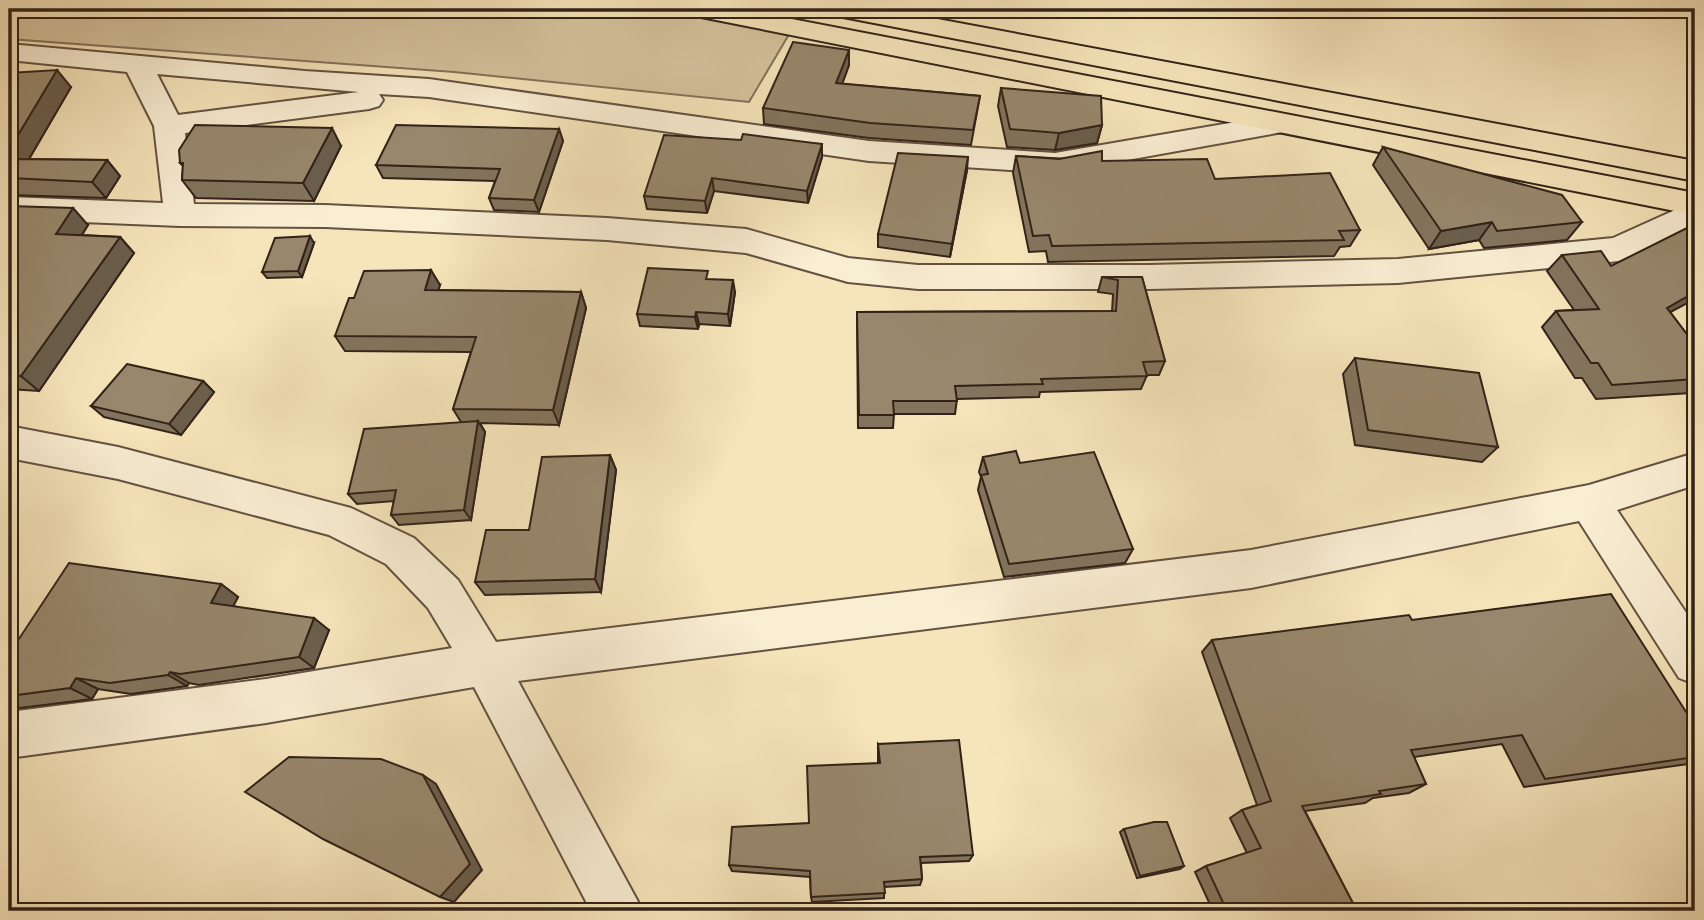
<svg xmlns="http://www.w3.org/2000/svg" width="1704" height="920" viewBox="0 0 1704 920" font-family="'Old Standard TT',serif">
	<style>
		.green { fill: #d5c39e; stroke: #84725b; stroke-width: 2 }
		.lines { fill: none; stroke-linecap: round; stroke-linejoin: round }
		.minor-casing { stroke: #635240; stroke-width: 4 }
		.motorway-casing { stroke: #322218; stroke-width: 4 }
		.minor { fill: #f9edd2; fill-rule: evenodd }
		.motorway { fill: #f6e4ba; fill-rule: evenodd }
		.wall { fill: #83745d; stroke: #322218; stroke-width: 2 }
		.shaded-wall { fill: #6a5e4c; stroke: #322218; stroke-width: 2 }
		.building { fill: #98876c; stroke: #322218; stroke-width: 2 }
	</style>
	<rect width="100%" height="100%" fill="#f6e4ba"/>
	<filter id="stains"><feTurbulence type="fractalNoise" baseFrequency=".00286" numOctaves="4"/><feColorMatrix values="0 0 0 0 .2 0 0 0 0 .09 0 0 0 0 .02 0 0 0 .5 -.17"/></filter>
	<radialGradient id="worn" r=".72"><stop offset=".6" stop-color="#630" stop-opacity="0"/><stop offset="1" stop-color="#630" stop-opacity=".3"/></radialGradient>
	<!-- green -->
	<polygon class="green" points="9,9 804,9 749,102 454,72 9,39"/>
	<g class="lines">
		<!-- minor casing -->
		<g class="minor-casing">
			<g id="minor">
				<path d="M9,44L305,71L429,79L869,141L1055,153L1277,115L1287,117L1292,124L1287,131L1277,133L1055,173L869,161L429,97L379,94L383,100L379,106L369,109L185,133L194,204L325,205L607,218L746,229L848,258L918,265H1150L1398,259L1613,238L1695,201V225L1619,261L1398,283L1150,289H918L848,282L746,253L607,240L325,227L180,226L9,219V197L163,203L154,126L127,72L9,60ZM157,74L359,92L178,115Z"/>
				<polygon points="9,426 118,447 351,508 414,538 458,580 496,642 1251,550 1589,485 1695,453 1695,485 1617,510 1695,626 1695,684 1679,678 1579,521 1251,588 518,681 643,911 591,911 474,687 266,723 9,758 9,712 266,679 452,648 428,608 386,564 329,535 118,479 9,458"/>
			</g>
		</g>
		<!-- motorway casing -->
		<g class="motorway-casing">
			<g id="motorway">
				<polygon points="688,9 740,9 1695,193 1695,215 701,17 692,15"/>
				<polygon points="830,9 884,9 1695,161 1695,181 843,17 834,15"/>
			</g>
		</g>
		<!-- minor -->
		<use href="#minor" class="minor"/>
		<!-- motorway -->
		<use href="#motorway" class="motorway"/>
	</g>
	<!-- wall -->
	<g class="wall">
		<polygon points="849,50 849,65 842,84 980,96 971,145 869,138 764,124 763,108"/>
		<polygon points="9,73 71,87 29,159 107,160 120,176 106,198 9,195"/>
		<polygon points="1001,88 1102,125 1097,143 1055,150 1007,147 998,106"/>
		<polygon points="559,129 563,141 539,212 494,210 489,198 495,181 383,178 376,165"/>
		<polygon points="741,140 822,144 822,157 808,203 714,191 707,213 647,209 644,196"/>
		<polygon points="341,146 314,201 196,198 182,180 183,166 180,163"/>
		<polygon points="1383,147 1582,222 1567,240 1484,248 1479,240 1429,249 1373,165"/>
		<polygon points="1016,156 1102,161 1215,179 1360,230 1350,246 1340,247 1334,256 1048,262 1046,251 1029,252 1013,173"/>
		<polygon points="967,170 950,257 878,247 878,234"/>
		<polygon points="9,206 88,225 82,235 120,237 134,253 39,391 9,389"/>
		<polygon points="314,243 302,277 267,278 262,272"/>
		<polygon points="1562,255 1611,266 1670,312 1695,345 1695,390 1691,393 1596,399 1582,378 1575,378 1542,327 1556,311 1574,310 1547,271"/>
		<polygon points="1102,277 1142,277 1165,361 1159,375 1147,375 1141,389 1040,392 1039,397 957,399 955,414 894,414 893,428 858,428 857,312 1112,311 1113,294 1098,292"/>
		<polygon points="440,285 438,290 581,292 586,308 559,425 480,423 485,432 471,520 399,525 391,515 394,501 357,504 348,494 461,422 453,409 471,352 345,351 335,336"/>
		<polygon points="735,292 730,326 699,324 698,329 640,326 637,314"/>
		<polygon points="1355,358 1498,447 1482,462 1355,445 1343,374"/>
		<polygon points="203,381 214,392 181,435 104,417 91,406"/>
		<polygon points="610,455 616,470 601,592 485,595 475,582 529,530"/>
		<polygon points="983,457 1020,463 1133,549 1125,563 1004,577 978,490 981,477 979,472"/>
		<polygon points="221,584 238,597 233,606 329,630 314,668 199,685 189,683 187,686 131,694 98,689 92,699 20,708 9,703 9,654"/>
		<polygon points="1412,620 1695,726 1695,761 1688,764 1524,787 1502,744 1414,757 1426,784 1409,793 1373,798 1365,803 1305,811 1357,911 1213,911 1195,872 1206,866 1247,853 1230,818 1242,810 1257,805 1202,652 1212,640"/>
		<polygon points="878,744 973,855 969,861 921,863 922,879 920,885 884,887 884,898 812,902 811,897 810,877 732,871 729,865 809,823 878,763"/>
		<polygon points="1124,829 1184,866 1180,869 1137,878 1120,832"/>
	</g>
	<!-- shaded-wall -->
	<g class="shaded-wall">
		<polygon points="849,50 849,65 837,98 836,83"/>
		<polygon points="57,70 71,87 19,176 9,165 9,150"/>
		<polygon points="1102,125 1097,143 1055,150 1059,133"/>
		<polygon points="332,128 341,146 314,201 303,183"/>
		<polygon points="559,129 563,141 539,212 534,200"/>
		<polygon points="822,144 822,157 808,203 807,191"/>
		<polygon points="968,157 967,170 950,257 952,244"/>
		<polygon points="107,160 120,176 106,198 92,182"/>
		<polygon points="712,178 714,191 707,213 705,201"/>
		<polygon points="73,208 88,225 72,250 56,234"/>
		<polygon points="1492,222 1479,240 1429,249 1441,231"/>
		<polygon points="310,236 314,243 302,277 298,271"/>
		<polygon points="120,237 134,253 39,391 21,376"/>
		<polygon points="431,270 440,285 434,306 425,290"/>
		<polygon points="733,280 735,292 730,326 728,314"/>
		<polygon points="581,292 586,308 559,425 553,410"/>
		<polygon points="1695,292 1695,299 1650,323 1667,308"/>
		<polygon points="696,312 699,324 698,329 695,317"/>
		<polygon points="203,381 214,392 181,435 169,424"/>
		<polygon points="478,421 485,432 471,520 464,510"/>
		<polygon points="610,455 616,470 601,592 595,579"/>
		<polygon points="221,584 238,597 228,616 211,603"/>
		<polygon points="314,618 329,630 314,668 299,657"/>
		<polygon points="170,672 189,683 187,686 168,675"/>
		<polygon points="76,678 98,689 92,699 70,688"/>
		<polygon points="423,775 436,784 482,870 454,902 440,897"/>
	</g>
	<!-- building -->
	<g class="building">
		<polygon points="793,42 849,50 836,83 980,96 973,130 870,123 763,108"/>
		<polygon points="57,70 9,150 9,73"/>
		<polygon points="1001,88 1101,96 1102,125 1059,133 1010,129"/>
		<polygon points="195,125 332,128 303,183 182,180 183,163 180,163 179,150"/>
		<polygon points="396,125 559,129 534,200 489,198 500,169 376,165"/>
		<polygon points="743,134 822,144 807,191 712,178 705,201 644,196 664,135 741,140"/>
		<polygon points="1383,147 1562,195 1582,222 1497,231 1492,222 1441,231"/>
		<polygon points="1102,151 1102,161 1207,159 1215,179 1330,173 1360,230 1339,231 1344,240 1052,246 1049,235 1033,236 1016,156 1059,159"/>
		<polygon points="898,153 968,157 952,244 878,234"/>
		<polygon points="9,159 107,160 92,182 9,178"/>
		<polygon points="9,206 73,208 56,234 120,237 21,376 9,375"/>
		<polygon points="1687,228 1695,234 1695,292 1667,308 1695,345 1695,354 1691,354 1695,360 1695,379 1612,385 1598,363 1591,363 1556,311 1599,309 1562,255 1601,251 1611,266"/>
		<polygon points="310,236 298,271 262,272 275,238"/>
		<polygon points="648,268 708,271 706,279 733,280 728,314 696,312 695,317 637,314"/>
		<polygon points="431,270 425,290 581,292 553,410 453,409 476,337 335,336 349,298 354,298 364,271"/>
		<polygon points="1102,277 1142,277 1165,361 1143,362 1147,376 1041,379 1043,384 955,386 957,401 893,401 894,415 859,415 857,312 1116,311 1118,280"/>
		<polygon points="1355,358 1479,373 1498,447 1368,430"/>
		<polygon points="127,364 203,381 169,424 91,406"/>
		<polygon points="478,421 464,510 391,515 396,490 348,494 364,429"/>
		<polygon points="1016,451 1020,463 1094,452 1133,549 1009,564 981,475 988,474 983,457"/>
		<polygon points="610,455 595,579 475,582 486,530 529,530 542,457"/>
		<polygon points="69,563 221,584 211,603 314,618 299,657 180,674 170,672 168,675 110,683 76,678 70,688 9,696 9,654"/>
		<polygon points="1611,594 1695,726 1695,757 1545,779 1522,735 1411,750 1426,784 1379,791 1381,794 1302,806 1357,911 1227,911 1206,866 1261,848 1242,810 1271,801 1212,640 1409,615 1412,620"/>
		<polygon points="959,740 973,855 920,857 922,879 884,882 885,893 811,897 810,871 729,865 732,827 809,823 807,766 880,763 878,744"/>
		<polygon points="289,757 381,759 423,775 470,864 440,897 323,839 245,792"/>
		<polygon points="1154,822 1167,822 1184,866 1140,876 1124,829"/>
	</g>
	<!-- margin -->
	<rect width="1704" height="920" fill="none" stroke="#f6e4ba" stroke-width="35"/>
	<rect x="10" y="10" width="1683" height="899" fill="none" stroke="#322218" stroke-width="3.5"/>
	<rect x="18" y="18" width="1669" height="885" fill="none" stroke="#322218" stroke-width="2"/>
	<rect width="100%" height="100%" filter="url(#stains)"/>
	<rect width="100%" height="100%" fill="url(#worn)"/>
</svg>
